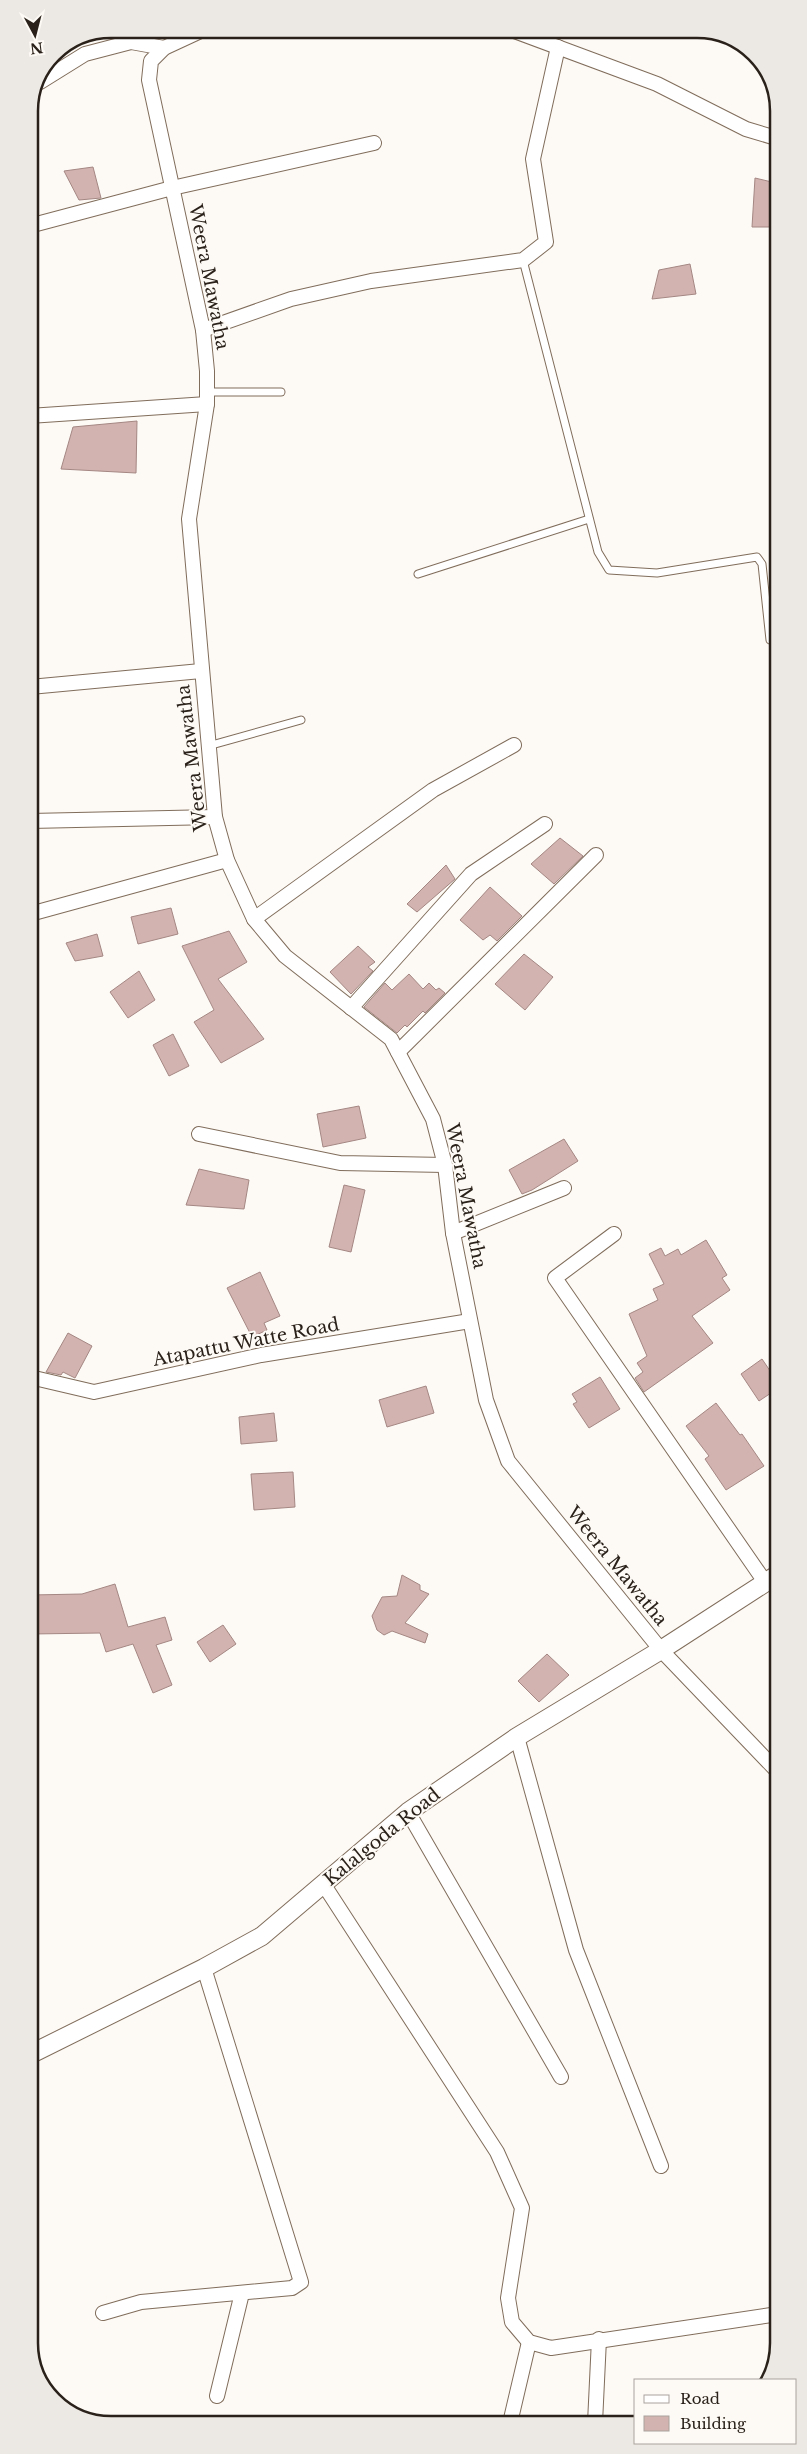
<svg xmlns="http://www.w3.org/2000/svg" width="807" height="2454" viewBox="0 0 807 2454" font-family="'Libre Baskerville',serif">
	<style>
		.building { fill: #d3b3af; stroke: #a48783 }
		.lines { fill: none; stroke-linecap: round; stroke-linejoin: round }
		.service-casing { stroke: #806d5b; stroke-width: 9 }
		.minor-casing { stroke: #806d5b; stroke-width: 16 }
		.tertiary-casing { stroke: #806d5b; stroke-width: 20 }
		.service { stroke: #fff; stroke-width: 7 }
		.minor { stroke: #fff; stroke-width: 14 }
		.tertiary { stroke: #fff; stroke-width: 18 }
		.labels { text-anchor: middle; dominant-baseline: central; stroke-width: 4; stroke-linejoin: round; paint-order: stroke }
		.street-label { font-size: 18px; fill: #2a221a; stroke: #fdf9f5 }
		.rim { fill: none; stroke: #2a221a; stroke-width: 2.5 }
	</style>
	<rect width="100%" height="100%" fill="#fdf9f5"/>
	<!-- building -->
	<g class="building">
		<polygon points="93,167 101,198 79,200 64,171"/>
		<polygon points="755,178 776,183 776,227 752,227"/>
		<polygon points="690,264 696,294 652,299 659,270"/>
		<polygon points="137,421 136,473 61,469 73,427"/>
		<polygon points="560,838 583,856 554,884 531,864"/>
		<polygon points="446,865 455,879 417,912 407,904"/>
		<polygon points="490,887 522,916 497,941 490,935 483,940 460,920"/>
		<polygon points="171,908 178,934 138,944 131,917"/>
		<polygon points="229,931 247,962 218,979 264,1039 221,1063 194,1022 214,1010 182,946"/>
		<polygon points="97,934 103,956 75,961 66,943"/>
		<polygon points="358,946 375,962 368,967 373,971 351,994 330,972"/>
		<polygon points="524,954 553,977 525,1010 495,984"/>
		<polygon points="139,971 155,1000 128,1018 110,992"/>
		<polygon points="409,974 423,989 429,983 436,990 439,988 445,993 425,1013 423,1011 407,1027 405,1025 397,1033 364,1007 385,983 392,990"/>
		<polygon points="173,1034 189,1066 169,1076 153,1045"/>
		<polygon points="359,1106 366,1138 323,1147 317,1114"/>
		<polygon points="564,1139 578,1161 532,1190 522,1194 509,1170"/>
		<polygon points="199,1169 249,1180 244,1209 186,1205"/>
		<polygon points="344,1185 365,1190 351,1252 329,1247"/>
		<polygon points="706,1240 727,1275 722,1278 730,1290 692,1316 713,1343 644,1392 635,1378 643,1372 637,1363 647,1356 629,1314 658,1300 653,1289 664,1284 649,1254 661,1248 665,1256 678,1249 681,1255"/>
		<polygon points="260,1272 280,1316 264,1323 267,1330 252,1337 227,1288"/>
		<polygon points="68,1333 92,1346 75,1378 63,1372 61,1375 46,1372"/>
		<polygon points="762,1359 777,1381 777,1389 759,1401 741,1374"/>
		<polygon points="600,1377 620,1409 589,1428 573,1404 577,1402 572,1394"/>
		<polygon points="426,1386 434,1413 387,1427 379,1400"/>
		<polygon points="716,1403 740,1435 742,1434 764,1466 726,1490 705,1459 709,1456 686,1426"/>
		<polygon points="274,1413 277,1441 241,1444 239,1417"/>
		<polygon points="293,1472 295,1507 254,1510 251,1474"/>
		<polygon points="402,1575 420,1585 420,1590 429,1594 405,1623 428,1634 425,1643 392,1631 384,1635 377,1630 372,1616 382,1597 397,1596"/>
		<polygon points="115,1584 128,1627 165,1617 172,1640 156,1645 172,1685 153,1693 133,1644 106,1652 100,1633 31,1634 31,1595 82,1594"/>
		<polygon points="223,1625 236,1644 210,1662 197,1642"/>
		<polygon points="547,1654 569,1675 539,1702 518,1681"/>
	</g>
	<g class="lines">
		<!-- service casing -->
		<g class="service-casing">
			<g id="service">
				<polyline points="523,260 598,552 609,570 657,573 757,557 762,564 770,640"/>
				<polyline points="207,392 281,392"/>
				<polyline points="418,574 589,519"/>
				<polyline points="208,746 301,720"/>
			</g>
		</g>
		<!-- minor casing -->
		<g class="minor-casing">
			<g id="minor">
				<polyline points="205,29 164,48 151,61 149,80 203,330 207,371 207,404 189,519 215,817 227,860 254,919 285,956 391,1039 433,1119 445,1165 453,1233 486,1400 508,1461 661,1650 778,1772"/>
				<polyline points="509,29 657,84 746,129 776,138"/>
				<polyline points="40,82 85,54 131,42 164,48"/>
				<polyline points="29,226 172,188 374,143"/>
				<polyline points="203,330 291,299 371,281 523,260 546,242 533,159 558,47"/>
				<polyline points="29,416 207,404"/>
				<polyline points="30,687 201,671"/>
				<polyline points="30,821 215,817"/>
				<polyline points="30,914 227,860"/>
				<polyline points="254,919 433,790 514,745"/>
				<polyline points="351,1008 471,874 545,824"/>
				<polyline points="398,1052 596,855"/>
				<polyline points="199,1134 340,1163 445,1165"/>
				<polyline points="453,1233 564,1188"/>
				<polyline points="614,1234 555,1278 765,1582"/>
				<polyline points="30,1377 94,1392 261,1355 470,1321"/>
				<polyline points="517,1737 576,1950 661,2166"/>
				<polyline points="408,1812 561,2077"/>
				<polyline points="324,1885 497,2152 522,2208 508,2298 512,2322 529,2342 551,2348 778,2314"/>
				<polyline points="103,2313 141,2302 292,2288 301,2282 204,1968"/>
				<polyline points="217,2396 242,2293"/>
				<polyline points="510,2423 529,2342"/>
				<polyline points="595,2423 599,2339"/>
			</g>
		</g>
		<!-- tertiary casing -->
		<g class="tertiary-casing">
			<polyline id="tertiary" points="31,2054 204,1968 262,1936 408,1812 517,1737 661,1650 777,1575"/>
		</g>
		<!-- service -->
		<use href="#service" class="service"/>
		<!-- minor -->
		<use href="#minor" class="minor"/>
		<!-- tertiary -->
		<use href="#tertiary" class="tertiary"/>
	</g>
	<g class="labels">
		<!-- street labels -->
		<g class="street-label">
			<text transform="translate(209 277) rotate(79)">Weera Mawatha</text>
			<text transform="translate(192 758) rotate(-97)">Weera Mawatha</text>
			<text transform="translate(466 1196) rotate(79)">Weera Mawatha</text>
			<text transform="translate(246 1342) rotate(-11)">Atapattu Watte Road</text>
			<text transform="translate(617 1566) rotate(51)">Weera Mawatha</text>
			<text transform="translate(382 1837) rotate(-39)">Kalalgoda Road</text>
		</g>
	</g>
	<!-- crop -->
	<path d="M0 0H807V2454H0ZM111 38H697A73 73 0 0 1 770 111V2343A73 73 0 0 1 697 2416H111A73 73 0 0 1 38 2343V111A73 73 0 0 1 111 38Z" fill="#ece8e3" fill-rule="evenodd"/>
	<path class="rim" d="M111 38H697A73 73 0 0 1 770 111V2343A73 73 0 0 1 697 2416H111A73 73 0 0 1 38 2343V111A73 73 0 0 1 111 38Z"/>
	<!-- legend -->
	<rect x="634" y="2379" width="162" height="65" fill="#fdf9f5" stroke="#a9a39d"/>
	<rect x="644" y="2395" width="25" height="8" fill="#ffffff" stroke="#a9a39d"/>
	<text x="680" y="2404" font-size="15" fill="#2a221a">Road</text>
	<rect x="644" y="2416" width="25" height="15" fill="#d3b3af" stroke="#a9a39d"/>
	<text x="680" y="2429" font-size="15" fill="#2a221a">Building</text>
	<!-- north arrow -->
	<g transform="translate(35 35) rotate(173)" stroke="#fdf9f5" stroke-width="4" paint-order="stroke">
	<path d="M0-4L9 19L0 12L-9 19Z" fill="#2a221a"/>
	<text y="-8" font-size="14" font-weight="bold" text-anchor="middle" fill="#2a221a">N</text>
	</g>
</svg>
